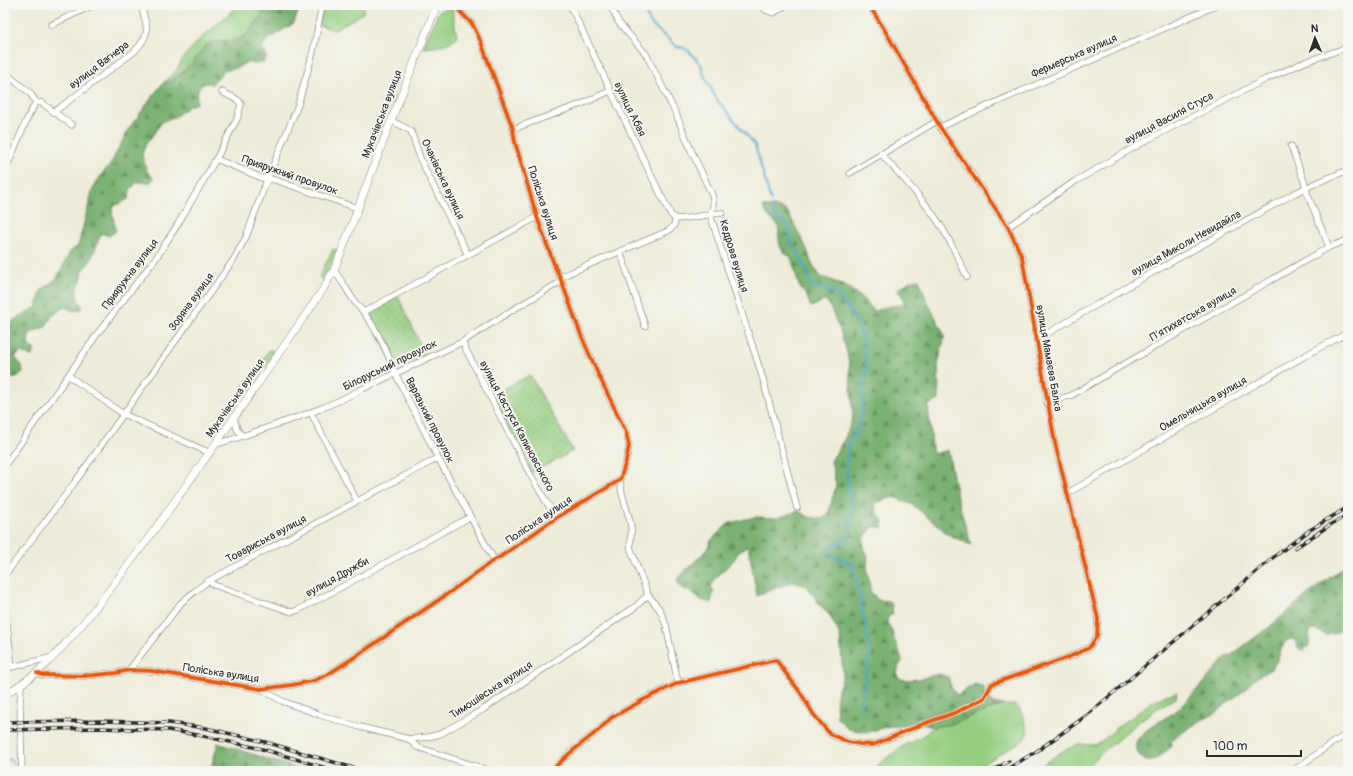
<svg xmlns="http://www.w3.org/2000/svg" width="1353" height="776" viewBox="0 0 1353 776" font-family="Pangolin,sans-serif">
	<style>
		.grass { fill: #95ce81; stroke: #607c56 }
		.forest { fill: url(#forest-firs); stroke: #526e4d }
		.park { fill: url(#park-dots); stroke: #607c56 }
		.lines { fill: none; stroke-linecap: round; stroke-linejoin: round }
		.stream { stroke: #4fa5cb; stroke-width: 2 }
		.minor-casing { stroke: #8c8c82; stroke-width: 7 }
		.tertiary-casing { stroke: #8c8c82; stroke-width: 8 }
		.minor { stroke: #fff; stroke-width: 5.5 }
		.tertiary { stroke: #fff; stroke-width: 7 }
		.rail-casing { stroke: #2b2b2b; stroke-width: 3.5 }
		.rail { stroke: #f6f6f2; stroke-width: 2; stroke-dasharray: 6; stroke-linecap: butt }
		.cycleway-casing { stroke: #f6f6f2; stroke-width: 6 }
		.cycleway { stroke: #e8590c; stroke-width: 4 }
		.labels { text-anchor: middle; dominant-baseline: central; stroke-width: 4; stroke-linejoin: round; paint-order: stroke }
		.street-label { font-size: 11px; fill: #2b2b2b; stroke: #f6f6f2 }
	</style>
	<defs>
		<pattern id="forest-firs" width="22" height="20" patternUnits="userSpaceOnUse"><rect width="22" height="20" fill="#78b16f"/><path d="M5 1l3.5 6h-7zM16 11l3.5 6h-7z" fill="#63905b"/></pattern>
		<pattern id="park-dots" width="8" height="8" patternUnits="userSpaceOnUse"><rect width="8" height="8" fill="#95ce81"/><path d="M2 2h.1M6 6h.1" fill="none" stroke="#81b170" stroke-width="1.8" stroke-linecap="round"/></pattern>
	</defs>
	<rect width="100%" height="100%" fill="#f6f6f2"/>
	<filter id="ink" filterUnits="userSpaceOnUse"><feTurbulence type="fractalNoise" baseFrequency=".025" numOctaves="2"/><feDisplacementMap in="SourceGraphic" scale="8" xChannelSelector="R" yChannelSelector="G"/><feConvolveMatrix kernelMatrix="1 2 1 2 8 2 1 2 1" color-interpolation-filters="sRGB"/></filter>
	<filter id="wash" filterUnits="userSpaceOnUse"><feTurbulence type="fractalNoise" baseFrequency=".012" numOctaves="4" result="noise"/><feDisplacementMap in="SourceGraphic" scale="16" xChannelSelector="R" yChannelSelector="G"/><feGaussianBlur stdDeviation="0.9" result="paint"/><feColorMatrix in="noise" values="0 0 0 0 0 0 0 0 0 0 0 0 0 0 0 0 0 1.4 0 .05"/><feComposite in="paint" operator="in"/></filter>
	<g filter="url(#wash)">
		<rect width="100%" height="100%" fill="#eeecd9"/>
		<!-- grass -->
		<g class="grass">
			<path d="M237,5H268C262,15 249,36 237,40C233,41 229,41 225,40C216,45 206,50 198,56C186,65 178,81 162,84L177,70L184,56L201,38L228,15Z"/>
			<polygon points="324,5 364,5 363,13 334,30 319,25"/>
			<path d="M447,8L452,9L457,37C450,45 433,48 423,48L439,11Z"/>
			<polygon points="333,249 338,250 324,280 322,280 319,277"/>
			<polygon points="270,349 275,353 264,369 260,367 258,369 261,374 250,390 243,386"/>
			<path d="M1177,692L1176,698C1153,709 1134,725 1115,742C1104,751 1093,760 1086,771H1033L1063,751L1079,744L1095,745L1100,743L1122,723L1132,717L1151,702L1166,695Z"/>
			<polygon points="1003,705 1015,705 1020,709 1028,732 1024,740 981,765 965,771 874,771 879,764 903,746 924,735 933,727 951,724 980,713"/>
		</g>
		<!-- forest -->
		<g class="forest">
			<path d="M268,5H296L298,12L294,23L267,40L262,48L267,56L264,62L256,64L247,62L236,68L225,70L211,85L209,83C198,82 196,94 197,103L189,106L176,116L162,122L145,146L142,155L147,171L154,179L149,183L137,182L130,190L129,198L123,202L114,206L112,212L116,231L109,236L101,233C96,247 92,261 82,272C82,290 70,286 82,307L81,309L74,311L64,307L52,316L45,327L30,333L28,342L29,346L35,350L32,356L28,355L21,352L15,357L22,366L23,372C18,377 12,380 5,378V330C12,319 25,313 37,307L41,291L57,278L70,252L78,246L93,188L104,171L109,167L129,128L162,84C176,82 189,67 198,56C201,52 203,47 208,44C220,36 234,45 246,35C253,29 263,13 268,5Z"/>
			<path d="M763,207H777L787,211L807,249L811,262L821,277C845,284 859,292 874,311L890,306L904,305L903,297L897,290L910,281L919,279L926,299L945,336L938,364L939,400L928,405L933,454L948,450L957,497L971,545L948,534L913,505L894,497L875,503L876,511L883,521L882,528L876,526L871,529L863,539L864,547L868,556L867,570L871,592L878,600L889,601L892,605L893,614L888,617L887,623C893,630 892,633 895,641C897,648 901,654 902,661L898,667L897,677L904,680L919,679L939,674L948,677L952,689L957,695L975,684L984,687V693L993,703L1003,705L980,713L951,724L933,727L918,723H908L899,726H890L868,732L848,729L837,718L836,704L838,690L843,676L840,635L830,616L819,604L807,586L792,582L770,590L757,596L748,545L738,553L734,560L715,579L711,587L714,591L711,603L701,600L693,593L680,587L677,580L688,568L707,550L711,540L729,523L755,517L777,518L798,511L809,517L822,519L828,515L836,485L831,461L845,438L853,417L849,363L846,349L840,330L828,302L824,301L811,307L806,295L799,286L791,257C776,250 780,239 778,225L768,216Z"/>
			<path d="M1348,564V625L1336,633L1326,635L1316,630H1310L1309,646L1304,650L1298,648L1294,639L1287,640L1283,645L1277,661L1271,669L1257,677L1243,691L1225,705L1218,712L1198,722L1172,740L1170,748L1156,759L1145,761C1140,756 1134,750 1136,742C1140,732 1163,719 1172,714C1178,710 1182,705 1186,701C1200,687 1213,672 1226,657L1230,656L1268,628L1307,595Z"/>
			<polygon points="218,743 305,771 215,771 211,768"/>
		</g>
		<!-- park -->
		<g class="park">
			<path d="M398,296L426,357L398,369L395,368L371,320C370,307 389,302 398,296Z"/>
			<polygon points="530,375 573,451 531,473 492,395"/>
		</g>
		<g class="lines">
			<!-- stream -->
			<g class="stream">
				<polyline points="642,5 651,24 677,47 684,48 690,52 702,66 703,73 717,100 755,145 771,201"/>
				<polyline points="773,208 773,215 787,224 790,232 790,242 799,254 812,286 835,293 854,316 864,342 867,369 863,385 862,409 859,425 849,445 846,467 851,508 850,533 845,541 831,546 829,553 853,565 870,649 860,711"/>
				<polyline points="5,758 12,761 17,771"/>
			</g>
		</g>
	</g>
	<g filter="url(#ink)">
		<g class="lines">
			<!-- minor casing -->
			<g class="minor-casing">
				<g id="minor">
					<polyline points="570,5 648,169 671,215 676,219"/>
					<path d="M610,5L619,23L646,54L676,114L691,150L712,195C714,202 714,207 710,214L763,379L797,508"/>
					<polyline points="761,5 766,10 773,13 777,11 786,5"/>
					<polyline points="51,25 93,5"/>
					<polyline points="5,73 30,93 36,102 42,103 54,112 72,125"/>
					<path d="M54,112L135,51C152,32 147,28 141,5"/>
					<polyline points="391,121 400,125 411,131 421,161 468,255"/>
					<polyline points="940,127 1217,5"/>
					<polyline points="513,129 584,103 610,91"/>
					<polyline points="1291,146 1306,187 1307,193 1329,247"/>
					<path d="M881,154C900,175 921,196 937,220C949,237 958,258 967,277"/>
					<polyline points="216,159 262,178 275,180 357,208"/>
					<polyline points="5,171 27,119 36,102"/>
					<polyline points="850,173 937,121"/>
					<polyline points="1008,227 1074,182 1145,141 1266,79 1305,62 1348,47"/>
					<polyline points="620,251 645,326"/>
					<path d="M334,270C343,282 349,295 358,306C360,308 362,310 364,313C376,328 389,355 395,373L438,458L494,560"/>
					<path d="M560,277L668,231L673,227L676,219C691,219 706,214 722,213"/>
					<polyline points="364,312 537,217"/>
					<polyline points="1035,334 1048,333 1141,279 1295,193 1316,183 1348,170"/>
					<polyline points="462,342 530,474 556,518"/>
					<polyline points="69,376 123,414 210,453"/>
					<polyline points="1047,403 1072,395 1116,369 1329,247 1348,240"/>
					<polyline points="311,413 357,501"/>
					<polyline points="234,418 237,429 242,436"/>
					<path d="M216,444C235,439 254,432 272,426C302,416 331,406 358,391L462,342L509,312L562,281"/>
					<polyline points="5,465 98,333 156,258 178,224 216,159 237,119 241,104 238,100 222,92"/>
					<path d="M620,480C621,498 629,512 631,527C632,535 629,542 631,550L648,595L660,610L666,625L678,683"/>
					<polyline points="1068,493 1315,350 1348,333"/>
					<polyline points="5,575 75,482 234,259 246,237 265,185 298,105 313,52 322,5"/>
					<polyline points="208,581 214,585 292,612 298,610 323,597 470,517"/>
					<polyline points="5,608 12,667 53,657"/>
					<polyline points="129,670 181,603 194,592 208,581 438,458"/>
					<polyline points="37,673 42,675 84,676 116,673 129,670 152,671 261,689 292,685 313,681 327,675 358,655 446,595 494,560 500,557 556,518 620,480 626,461 629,446 626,432 598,374 581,335 560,277 555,267 537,217 515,142 513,129 481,42 473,25 454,5"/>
					<polyline points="21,685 20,705 22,771"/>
					<polyline points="261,689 282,701 320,715 360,727 409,739 428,737 440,734 484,709 635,607 648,595"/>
					<polyline points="409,739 417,747 491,771"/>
					<polyline points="551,771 570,753 600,729 611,718 643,700 678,683 776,660 800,692 814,715 830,734 848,742 860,744 873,745 923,724 957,712 984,698 992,684 1069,657 1089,648 1097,636 1098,619 1055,443 1022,257 1008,227 940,127 887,34 869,5"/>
					<polyline points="1293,771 1332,743 1348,734"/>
				</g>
			</g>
			<!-- tertiary casing -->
			<g class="tertiary-casing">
				<path id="tertiary" d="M5,694C38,676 55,656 79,628C106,596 130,563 155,529C212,450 267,371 322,291L334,270L341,253L391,121L437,5"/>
			</g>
			<!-- minor -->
			<use href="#minor" class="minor"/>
			<!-- tertiary -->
			<use href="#tertiary" class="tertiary"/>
			<!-- rail casing -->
			<g class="rail-casing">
				<g id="rail">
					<polyline points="1295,548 1333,523 1348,515"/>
					<polyline points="5,722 101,721 169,723 206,728 265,742 364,771"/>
					<polyline points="5,730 100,728 168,730 203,736 262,749 336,771"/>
					<polyline points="992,771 1009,761"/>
					<polyline points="1004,771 1037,751 1086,716 1275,556 1310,530 1348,507"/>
				</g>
			</g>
			<!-- rail -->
			<use href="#rail" class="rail"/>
			<!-- cycleway casing -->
			<g class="cycleway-casing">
				<g id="cycleway">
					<polyline points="37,673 42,675 84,676 116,673 129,670 152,671 261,689 292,685 313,681 327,675 358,655 446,595 494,560 500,557 556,518 620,480 626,461 629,446 626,432 598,374 581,335 560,277 555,267 537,217 515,142 513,129 481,42 473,25 454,5"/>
					<polyline points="551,771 570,753 600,729 611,718 643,700 678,683 776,660 800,692 814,715 830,734 848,742 860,744 873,745 923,724 957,712 984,698 992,684 1069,657 1089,648 1097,636 1098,619 1055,443 1022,257 1008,227 940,127 887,34 869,5"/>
				</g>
			</g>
			<!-- cycleway -->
			<use href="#cycleway" class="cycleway"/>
		</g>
	</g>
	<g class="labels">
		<!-- street labels -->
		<g class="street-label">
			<text transform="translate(1074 56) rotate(-24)">Фермерська вулиця</text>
			<text transform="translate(99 65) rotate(-37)">вулиця Вагнера</text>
			<text transform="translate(630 109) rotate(64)">вулиця Абая</text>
			<text transform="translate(382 114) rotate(-69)">Мукачівська вулиця</text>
			<text transform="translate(1169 118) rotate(-28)">вулиця Василя Стуса</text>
			<text transform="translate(290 175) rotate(19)">Прияружний провулок</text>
			<text transform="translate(443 179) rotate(65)">Очаківська вулиця</text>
			<text transform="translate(543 203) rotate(72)">Поліська вулиця</text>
			<text transform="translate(1186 243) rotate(-29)">вулиця Миколи Невидайла</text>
			<text transform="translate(734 256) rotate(73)">Кедрова вулиця</text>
			<text transform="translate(130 274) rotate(-53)">Прияружна вулиця</text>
			<text transform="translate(191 302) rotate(-54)">Зоряна вулиця</text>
			<text transform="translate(1193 314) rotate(-30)">Пʼятихатська вулиця</text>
			<text transform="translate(1049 358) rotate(80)">вулиця Мамаєва Балка</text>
			<text transform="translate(390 365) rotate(-26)">Білоруський провулок</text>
			<text transform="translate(235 398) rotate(-55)">Мукачівська вулиця</text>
			<text transform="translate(1203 404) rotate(-30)">Омельницька вулиця</text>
			<text transform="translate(430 420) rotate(63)">Варязький провулок</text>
			<text transform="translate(517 426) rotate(62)">вулиця Кастуся Калиновського</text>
			<text transform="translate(539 520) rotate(-34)">Поліська вулиця</text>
			<text transform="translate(266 539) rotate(-28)">Товариська вулиця</text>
			<text transform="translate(337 577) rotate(-29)">вулиця Дружби</text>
			<text transform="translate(221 673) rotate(9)">Поліська вулиця</text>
			<text transform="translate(491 690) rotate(-33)">Тимошівська вулиця</text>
		</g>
	</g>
	<!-- margin -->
	<rect width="1353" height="776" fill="none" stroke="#f6f6f2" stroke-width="20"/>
	<!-- north arrow -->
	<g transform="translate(1315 38) rotate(358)" stroke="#f6f6f2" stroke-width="3" paint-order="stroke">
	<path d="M0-3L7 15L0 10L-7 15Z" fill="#2b2b2b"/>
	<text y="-6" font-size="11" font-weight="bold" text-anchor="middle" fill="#2b2b2b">N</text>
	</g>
	<!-- scale -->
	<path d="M1207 750v6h94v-6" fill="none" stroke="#2b2b2b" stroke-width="2"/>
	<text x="1213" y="750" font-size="12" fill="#2b2b2b" stroke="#f6f6f2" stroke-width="3" paint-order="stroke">100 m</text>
</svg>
